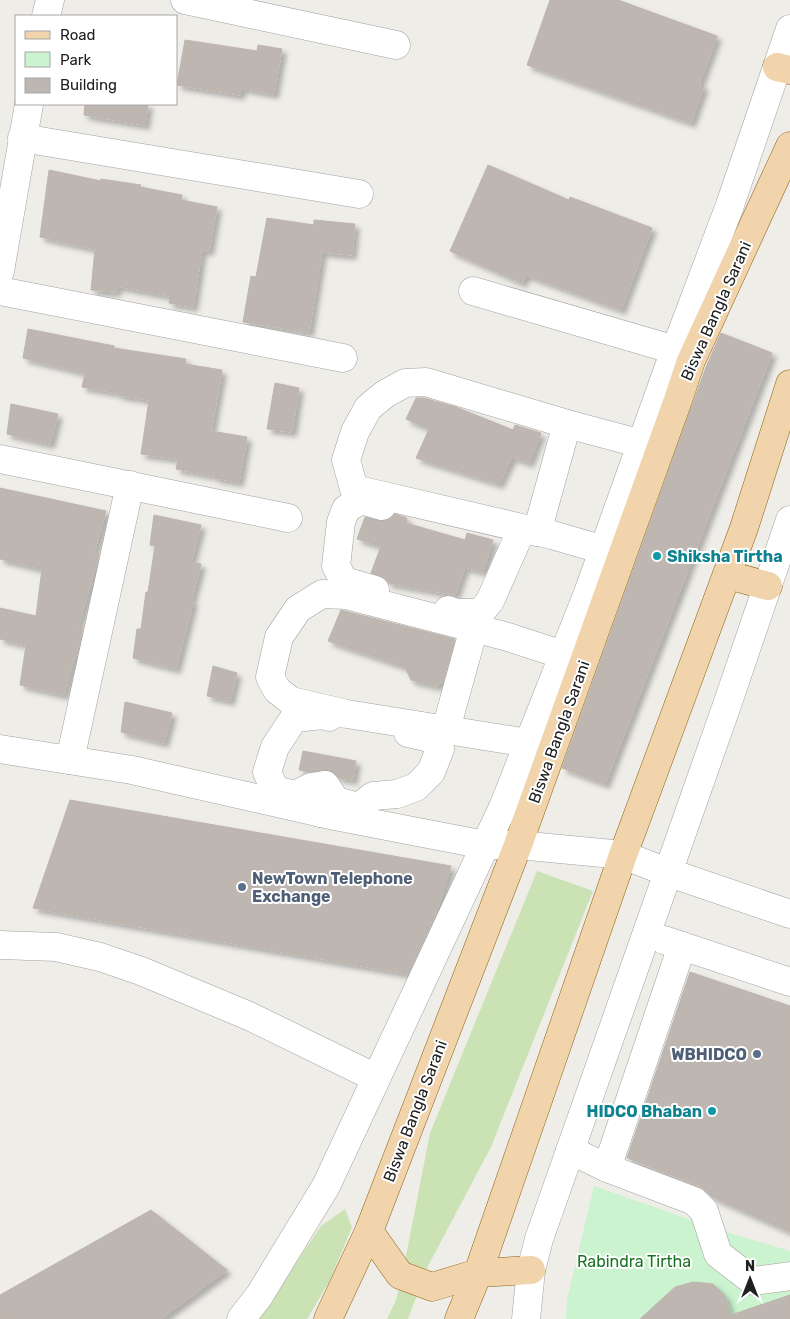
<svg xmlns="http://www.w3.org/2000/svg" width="790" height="1319" viewBox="0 0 790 1319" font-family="Rubik,sans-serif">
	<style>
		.grass { fill: #cbe3b4 }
		.park { fill: #cbf3cf }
		.building { fill: #bdb6b1; stroke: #bfb5ac; filter: url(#shadow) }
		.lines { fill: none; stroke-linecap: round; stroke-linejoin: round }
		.minor-casing { stroke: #a1a1a1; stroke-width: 29 }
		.major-casing { stroke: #8a6313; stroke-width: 29 }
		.minor { stroke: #fff; stroke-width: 28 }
		.major { stroke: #f1d4ab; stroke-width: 28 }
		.culture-dot { fill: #0f9aa8; stroke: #fff; stroke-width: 2 }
		.service-dot { fill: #5c6f8a; stroke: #fff; stroke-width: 2 }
		.labels { text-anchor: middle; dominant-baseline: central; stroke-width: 4; stroke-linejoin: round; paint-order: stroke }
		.street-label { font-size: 16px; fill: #202020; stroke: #fff }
		.culture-label { font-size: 16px; font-weight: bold; fill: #0d838f; stroke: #fff; text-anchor: start }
		.service-label { font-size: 16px; font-weight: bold; fill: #4e5e75; stroke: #fff; text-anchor: start }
		.park-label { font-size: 16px; fill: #1a7322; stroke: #fff }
	</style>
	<defs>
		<filter id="shadow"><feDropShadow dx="4.5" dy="4.5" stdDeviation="2.5" flood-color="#0004"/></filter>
	</defs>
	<rect width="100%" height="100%" fill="#efede8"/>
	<!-- grass -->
	<g class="grass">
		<polygon points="537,871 593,891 491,1147 428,1266 408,1319 387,1319 396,1300 405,1261 430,1133"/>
		<polygon points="345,1209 352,1227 330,1280 307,1319 258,1319 321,1226"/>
	</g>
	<!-- park -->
	<polygon class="park" points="594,1186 720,1230 790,1251 790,1319 566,1319 567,1300"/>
	<!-- building -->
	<g class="building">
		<polygon points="550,0 618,0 717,36 699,85 704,86 691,123 527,65"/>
		<polygon points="185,40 257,51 258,45 282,49 274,94 241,88 240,95 177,85"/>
		<polygon points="85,104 148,104 145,125 84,115"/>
		<polygon points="488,165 569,200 570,197 652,228 621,310 526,275 522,283 450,251"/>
		<polygon points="49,170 101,181 101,179 141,185 140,187 182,195 181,200 217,207 209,251 202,250 193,307 169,303 170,296 117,286 116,292 91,290 95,249 40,237"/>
		<polygon points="267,218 314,225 314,220 355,224 352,255 322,252 309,332 243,322 251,276 256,277"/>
		<polygon points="28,329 114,346 114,348 186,359 185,364 222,370 211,431 247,437 239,482 215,478 215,476 176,469 178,459 141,454 149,400 118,395 118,393 82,387 85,373 23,358"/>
		<polygon points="721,333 772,353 605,784 562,768 706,367"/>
		<polygon points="275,383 299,388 292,432 267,429"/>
		<polygon points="416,398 424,398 456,407 513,430 515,425 541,433 529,463 512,457 499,484 416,458 429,429 406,419"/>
		<polygon points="11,404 58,414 50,444 7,434"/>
		<polygon points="0,488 106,511 94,553 99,554 78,627 83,628 76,658 74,658 64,695 20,685 26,645 0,639 0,608 36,616 42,569 0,559"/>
		<polygon points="395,514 407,518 406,523 465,540 467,533 493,540 483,572 465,567 455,595 389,583 386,579 371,573 381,546 357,539 365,517 385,521"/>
		<polygon points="154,515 201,525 191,562 201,564 191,601 193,602 176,669 133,658 137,629 141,629 146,592 148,592 155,546 150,545"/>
		<polygon points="341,610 455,639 443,682 436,686 411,680 405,667 328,641"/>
		<polygon points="213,666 237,673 230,701 207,696"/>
		<polygon points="125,702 172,713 164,743 121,732"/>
		<polygon points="303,751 356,761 353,780 339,778 330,770 308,772 299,770"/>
		<polygon points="70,800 451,866 436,913 408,974 33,908"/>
		<polygon points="690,972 790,1006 790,1232 712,1197 700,1186 627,1158"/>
		<polygon points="151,1210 227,1270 161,1319 0,1319 0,1295"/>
		<polygon points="693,1282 713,1284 725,1296 731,1315 790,1295 790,1319 640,1319 675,1287"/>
	</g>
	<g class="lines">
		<!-- minor casing -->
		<g class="minor-casing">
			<g id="minor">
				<polyline points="185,0 396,45"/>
				<polyline points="46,16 50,0"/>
				<polyline points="22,138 359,194"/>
				<polyline points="0,271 29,104"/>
				<polyline points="0,291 343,358"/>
				<polyline points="473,291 675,350"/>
				<polyline points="0,459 288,518"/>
				<polyline points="537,532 567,424"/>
				<polyline points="604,550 552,535 354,489 346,460 355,432 368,408 385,394 405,383 426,382 567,424 642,444"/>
				<polyline points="375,590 344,581 336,566 341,522 346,509 361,500 382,506"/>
				<polyline points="448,610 457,613 480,613 490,601 517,540"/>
				<polyline points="446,729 474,628"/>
				<polyline points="528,743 347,714 291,701 277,690 270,677 279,637 298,609 322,594 346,595 508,637 563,655"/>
				<polyline points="0,749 132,770 335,816 485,845 518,845 623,855 667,872 790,914"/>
				<polyline points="70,760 130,485"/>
				<polyline points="325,785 336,801 359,807 373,796 397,794 416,787 431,772 440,749 435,739 408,733"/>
				<polyline points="320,813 325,785 311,787 295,795 275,790 267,772 275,747 294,718 323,715 329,717"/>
				<polyline points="664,940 790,982"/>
				<polyline points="0,945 56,947 100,957 141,971 249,1016 376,1078"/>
				<polyline points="570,1150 607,1168 694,1201 704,1211 718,1254 753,1281 790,1276"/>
				<polyline points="607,1168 682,946"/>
				<polyline points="241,1319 259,1296 326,1186 504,805 588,593 670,364 730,205 790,29"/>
				<polyline points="526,1319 531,1270 539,1239 727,705 790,520"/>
			</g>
		</g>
		<!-- major casing -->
		<g class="major-casing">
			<g id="major">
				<polyline points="777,67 790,70"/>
				<polyline points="728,575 768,586"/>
				<polyline points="369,1231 400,1275 432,1287 478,1273 531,1270"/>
				<polyline points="328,1319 369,1231 518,845 678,400 691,361 790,146"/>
				<polyline points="459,1319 478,1273 623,855 744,528 790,384"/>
			</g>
		</g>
		<!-- minor -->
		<use href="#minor" class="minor"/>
		<!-- major -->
		<use href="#major" class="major"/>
	</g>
	<!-- markers -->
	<g class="culture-dot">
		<circle cx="657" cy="556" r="5"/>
		<circle cx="712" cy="1111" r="5"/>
	</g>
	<g class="service-dot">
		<circle cx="242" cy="887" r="5"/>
		<circle cx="757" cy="1054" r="5"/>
	</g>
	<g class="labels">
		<!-- street labels -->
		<g class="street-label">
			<text transform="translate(716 311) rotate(-66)">Biswa Bangla Sarani</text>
			<text transform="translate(559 732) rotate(-70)">Biswa Bangla Sarani</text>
			<text transform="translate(415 1111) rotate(-69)">Biswa Bangla Sarani</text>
		</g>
		<!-- culture labels -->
		<g class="culture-label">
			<text x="667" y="556">Shiksha Tirtha</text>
			<text x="702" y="1111" text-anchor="end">HIDCO Bhaban</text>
		</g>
		<!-- service labels -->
		<g class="service-label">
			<text x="252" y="878">NewTown Telephone<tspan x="252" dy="18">Exchange</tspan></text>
			<text x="747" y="1054" text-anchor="end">WBHIDCO</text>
		</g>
		<!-- park labels -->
		<g class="park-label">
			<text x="634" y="1261">Rabindra Tirtha</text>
		</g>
	</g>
	<!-- legend -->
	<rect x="15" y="15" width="162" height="90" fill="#ffffff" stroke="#a6a6a6"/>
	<rect x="25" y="31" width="25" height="8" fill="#f1d4ab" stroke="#a6a6a6"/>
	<text x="60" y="40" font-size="15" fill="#202020">Road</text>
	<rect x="25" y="52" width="25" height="15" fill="#cbf3cf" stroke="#a6a6a6"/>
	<text x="60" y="65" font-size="15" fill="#202020">Park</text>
	<rect x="25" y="78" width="25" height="15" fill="#bdb6b1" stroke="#a6a6a6"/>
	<text x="60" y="90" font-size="15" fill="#202020">Building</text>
	<!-- north arrow -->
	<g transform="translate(750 1279)" stroke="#ffffff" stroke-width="4" paint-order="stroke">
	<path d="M0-4L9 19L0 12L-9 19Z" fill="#202020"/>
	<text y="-8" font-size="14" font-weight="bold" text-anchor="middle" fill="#202020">N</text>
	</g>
</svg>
